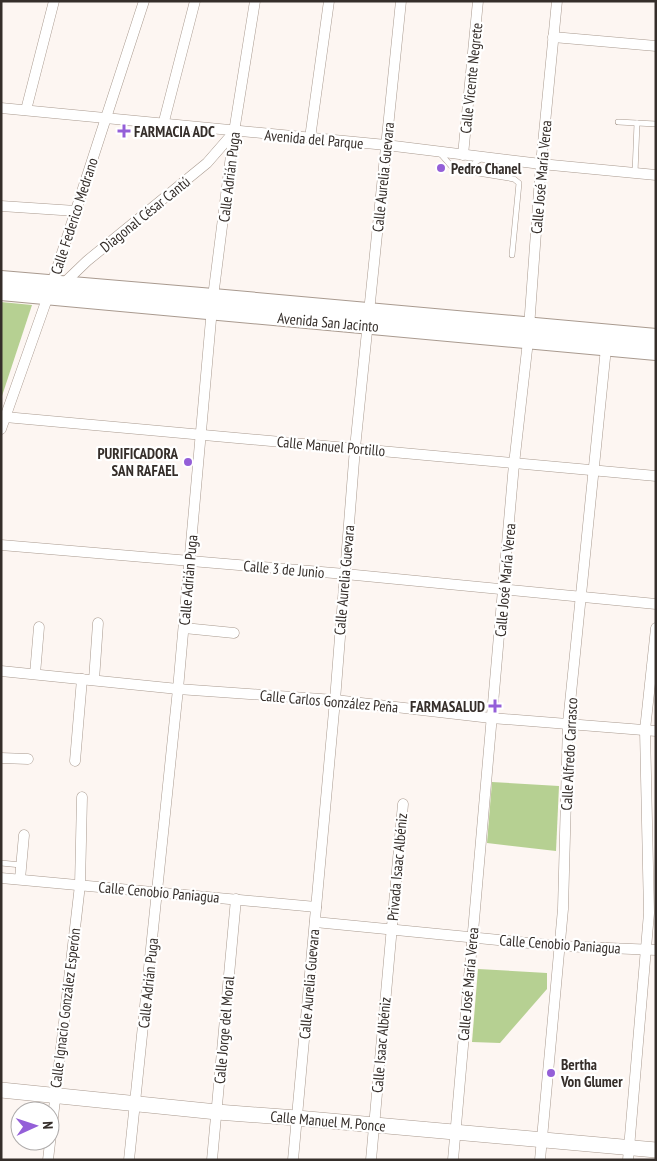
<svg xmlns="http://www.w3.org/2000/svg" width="657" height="1161" viewBox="0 0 657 1161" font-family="'PT Sans Narrow',sans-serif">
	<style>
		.green { fill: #b6d092 }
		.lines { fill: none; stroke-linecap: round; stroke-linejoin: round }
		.lane-casing { stroke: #a99a8f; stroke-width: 6 }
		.street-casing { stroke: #a99a8f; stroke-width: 11 }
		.secondary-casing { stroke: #a99a8f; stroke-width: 16 }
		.primary-casing { stroke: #a99a8f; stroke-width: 18 }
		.lane { stroke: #fff; stroke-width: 5 }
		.street { stroke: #fff; stroke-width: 10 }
		.secondary { stroke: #fff; stroke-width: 15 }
		.primary { stroke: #fff; stroke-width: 16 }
		.poi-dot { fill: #945fd8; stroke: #fff; stroke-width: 2 }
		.labels { text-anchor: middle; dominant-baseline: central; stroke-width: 4.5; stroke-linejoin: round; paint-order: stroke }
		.street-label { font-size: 15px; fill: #352e2a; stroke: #fff }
		.poi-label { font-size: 15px; font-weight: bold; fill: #352e2a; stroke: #fff; text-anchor: start }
	</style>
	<rect width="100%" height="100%" fill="#fdf6f2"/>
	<!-- green -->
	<g class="green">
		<polygon points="1,302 32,305 1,399"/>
		<polygon points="492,782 559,786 556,851 487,843"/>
		<polygon points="478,969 547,973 547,989 500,1043 472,1042"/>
	</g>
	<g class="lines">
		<!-- lane casing -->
		<g class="lane-casing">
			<g id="lane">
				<polyline points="618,122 656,124"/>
				<polyline points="439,152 453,168 467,168 482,158"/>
				<polyline points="467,168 478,173 514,179 519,183 512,255"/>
				<polyline points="635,173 637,123"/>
				<polyline points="1,863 21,865"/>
			</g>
		</g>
		<!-- street casing -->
		<g class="street-casing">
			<g id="street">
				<polyline points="553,37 656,46"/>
				<polyline points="1,108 386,145 541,164 656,175"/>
				<polyline points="26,110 54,1"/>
				<polyline points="163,125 195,1"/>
				<polyline points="310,138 329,1"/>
				<polyline points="463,155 478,1"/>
				<polyline points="1,206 76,211"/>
				<polyline points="61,286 87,261 207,163 234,132"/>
				<polyline points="5,417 656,476"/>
				<polyline points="1,429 48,296 144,1"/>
				<polyline points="1,545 345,574 656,604"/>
				<polyline points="184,628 234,633"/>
				<polyline points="1,671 178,689 335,700 491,718 656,731"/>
				<polyline points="35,674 39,627"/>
				<polyline points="94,680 98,623"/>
				<polyline points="1,758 28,759"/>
				<polyline points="75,761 82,679"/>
				<polyline points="1,878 316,907"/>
				<polyline points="20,879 24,835"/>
				<polyline points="315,922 560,946 656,950"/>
				<polyline points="48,1160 80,885 82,797"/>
				<polyline points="129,1160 178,689 213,297 234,132 255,1"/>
				<polyline points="212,1160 236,899"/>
				<polyline points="293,1160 335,700 355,448 401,1"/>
				<polyline points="371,1160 403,804"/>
				<polyline points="453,1160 514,464 528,341 541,164 557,1"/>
				<polyline points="540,1160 563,909 568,723 606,348"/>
				<polyline points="628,1160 649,913 645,730 656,628"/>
			</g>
		</g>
		<!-- secondary casing -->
		<g class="secondary-casing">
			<polyline id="secondary" points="1,1090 217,1112 297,1118 656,1150"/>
		</g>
		<!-- primary casing -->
		<g class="primary-casing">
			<g id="primary">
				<polyline points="1,279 213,297 656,337"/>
				<polyline points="1,292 656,352"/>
			</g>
		</g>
		<!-- lane -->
		<use href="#lane" class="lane"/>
		<!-- street -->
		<use href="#street" class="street"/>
		<!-- secondary -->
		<use href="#secondary" class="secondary"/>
		<!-- primary -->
		<use href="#primary" class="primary"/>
	</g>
	<!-- markers -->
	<g class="poi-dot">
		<path d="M121.5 123.5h5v5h5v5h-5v5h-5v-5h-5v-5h5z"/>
		<circle cx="441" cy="168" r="5"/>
		<circle cx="188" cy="462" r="5"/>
		<path d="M492.5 698.5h5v5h5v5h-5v5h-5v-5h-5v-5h5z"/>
		<circle cx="551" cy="1073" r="5"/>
	</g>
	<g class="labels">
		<!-- street labels -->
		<g class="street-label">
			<text transform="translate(471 78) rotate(-84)">Calle Vicente Negrete</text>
			<text transform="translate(314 139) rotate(5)">Avenida del Parque</text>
			<text transform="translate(229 177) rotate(-83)">Calle Adrián Puga</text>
			<text transform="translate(383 177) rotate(-84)">Calle Aurelia Guevara</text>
			<text transform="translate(541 177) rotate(-85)">Calle José María Verea</text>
			<text transform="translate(145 214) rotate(-39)">Diagonal César Cantú</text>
			<text transform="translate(74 216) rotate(-72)">Calle Federico Medrano</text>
			<text transform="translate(328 322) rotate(5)">Avenida San Jacinto</text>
			<text transform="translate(331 446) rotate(5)">Calle Manuel Portillo</text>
			<text transform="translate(284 569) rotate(5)">Calle 3 de Junio</text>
			<text transform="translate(188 580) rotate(-85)">Calle Adrián Puga</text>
			<text transform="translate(344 580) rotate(-85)">Calle Aurelia Guevara</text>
			<text transform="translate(505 580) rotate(-85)">Calle José María Verea</text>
			<text transform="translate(329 701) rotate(5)">Calle Carlos González Peña</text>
			<text transform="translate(569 754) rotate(-87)">Calle Alfredo Carrasco</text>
			<text transform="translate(397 867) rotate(-85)">Privada Isaac Albéniz</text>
			<text transform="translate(159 892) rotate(5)">Calle Cenobio Paniagua</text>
			<text transform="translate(560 944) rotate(4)">Calle Cenobio Paniagua</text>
			<text transform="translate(148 983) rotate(-84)">Calle Adrián Puga</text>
			<text transform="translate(309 984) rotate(-85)">Calle Aurelia Guevara</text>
			<text transform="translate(468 984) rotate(-85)">Calle José María Verea</text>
			<text transform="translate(65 1008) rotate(-83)">Calle Ignacio González Esperón</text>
			<text transform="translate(224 1030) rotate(-85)">Calle Jorge del Moral</text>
			<text transform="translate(381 1045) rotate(-85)">Calle Isaac Albéniz</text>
			<text transform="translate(328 1121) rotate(5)">Calle Manuel M. Ponce</text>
		</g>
		<!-- poi labels -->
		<g class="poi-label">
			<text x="134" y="131">FARMACIA ADC</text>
			<text x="451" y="168">Pedro Chanel</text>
			<text x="178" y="453" text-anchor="end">PURIFICADORA<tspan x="178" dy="17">SAN RAFAEL</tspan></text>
			<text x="485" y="706" text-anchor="end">FARMASALUD</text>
			<text x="561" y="1064">Bertha<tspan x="561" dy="17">Von Glumer</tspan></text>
		</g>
	</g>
	<!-- border -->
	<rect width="657" height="1161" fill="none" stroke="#352e2a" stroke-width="5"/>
	<!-- north arrow -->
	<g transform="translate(35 1126) rotate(87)"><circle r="24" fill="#ffffff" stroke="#aeabaa"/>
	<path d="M0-4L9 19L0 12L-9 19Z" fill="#945fd8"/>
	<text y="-8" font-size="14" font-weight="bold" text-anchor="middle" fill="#352e2a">N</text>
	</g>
</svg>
